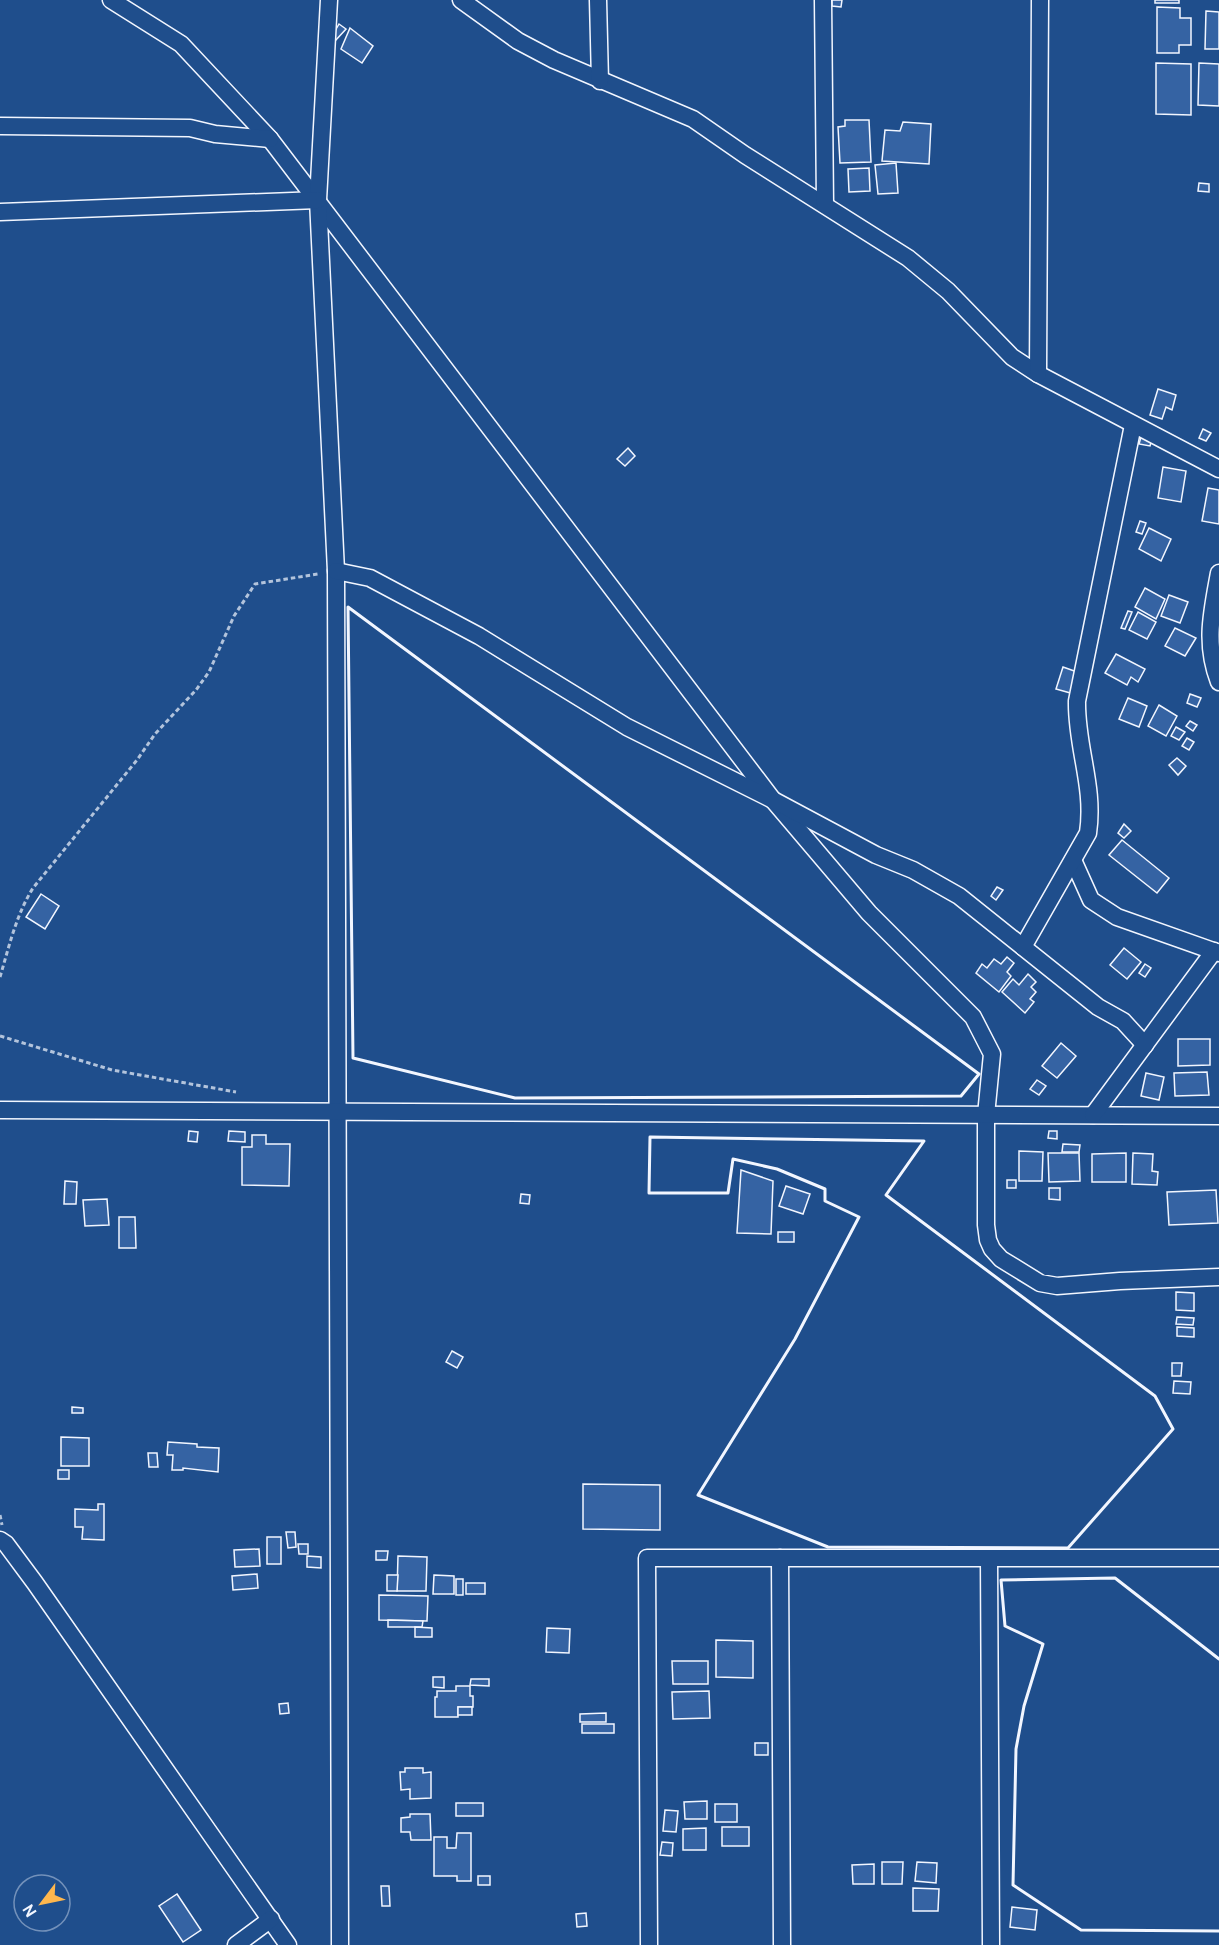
<svg xmlns="http://www.w3.org/2000/svg" width="1219" height="1945" viewBox="0 0 1219 1945" font-family="Cabin,sans-serif">
	<style>
		.building { fill: #3563a3; stroke: #f2f6ff; stroke-width: 1.5 }
		.lines { fill: none; stroke-linecap: round; stroke-linejoin: round }
		.minor-casing { stroke: #f2f6ff; stroke-width: 19 }
		.path { stroke: #b3c4dc; stroke-width: 3; stroke-dasharray: 4.5 3; stroke-linecap: butt }
		.minor { stroke: #1f4e8c; stroke-width: 16 }
		.wall { stroke: #f2f6ff; stroke-width: 3 }
	</style>
	<rect width="100%" height="100%" fill="#1f4e8c"/>
	<!-- building -->
	<g class="building">
		<polygon points="832,0 842,0 841,7 832,6"/>
		<rect x="1155" y="0" width="24" height="3"/>
		<polygon points="1157,7 1180,8 1180,18 1191,18 1191,45 1179,45 1179,53 1157,53"/>
		<polygon points="1206,11 1219,12 1219,49 1205,49"/>
		<polygon points="339,24 346,29 335,41 331,38"/>
		<polygon points="350,28 373,46 362,63 341,49"/>
		<polygon points="1156,63 1191,64 1191,115 1156,114"/>
		<polygon points="1199,63 1219,64 1219,106 1198,105"/>
		<polygon points="845,120 869,120 871,162 840,163 838,127 845,126"/>
		<polygon points="903,122 931,124 929,164 882,161 885,130 900,131"/>
		<polygon points="896,163 898,193 878,194 875,165"/>
		<polygon points="869,168 870,191 849,192 848,169"/>
		<polygon points="1199,183 1209,184 1209,192 1198,191"/>
		<polygon points="1158,389 1176,395 1172,410 1166,407 1162,419 1150,415"/>
		<polygon points="1203,429 1211,433 1206,441 1199,438"/>
		<polygon points="1141,437 1152,439 1150,446 1139,444"/>
		<polygon points="628,448 635,456 625,466 617,459"/>
		<polygon points="1163,467 1186,471 1181,502 1158,498"/>
		<polygon points="1208,488 1219,490 1219,524 1202,521"/>
		<polygon points="1140,521 1146,523 1142,534 1136,532"/>
		<polygon points="1149,528 1171,539 1161,561 1139,549"/>
		<polygon points="1145,588 1165,599 1156,619 1135,607"/>
		<polygon points="1169,595 1188,602 1180,623 1161,616"/>
		<polygon points="1128,611 1132,612 1125,629 1121,628"/>
		<polygon points="1138,612 1156,622 1147,639 1129,630"/>
		<polygon points="1175,628 1196,638 1185,656 1165,646"/>
		<polygon points="1116,654 1145,669 1138,682 1131,677 1127,685 1105,673"/>
		<polygon points="1063,667 1080,673 1074,694 1056,689"/>
		<polygon points="1190,694 1201,698 1197,707 1187,703"/>
		<polygon points="1128,698 1147,706 1139,727 1119,719"/>
		<polygon points="1159,705 1177,716 1166,736 1148,726"/>
		<polygon points="1190,721 1197,725 1193,731 1186,726"/>
		<polygon points="1176,727 1185,732 1179,740 1171,736"/>
		<polygon points="1187,738 1194,742 1189,750 1182,746"/>
		<polygon points="1177,758 1186,766 1178,775 1169,765"/>
		<polygon points="1124,824 1131,831 1124,838 1118,833"/>
		<polygon points="1122,840 1169,878 1157,893 1109,855"/>
		<polygon points="997,887 1003,890 996,900 991,896"/>
		<polygon points="41,894 59,906 45,929 26,917"/>
		<polygon points="1124,948 1141,962 1127,979 1110,965"/>
		<polygon points="1007,957 1014,963 1007,972 1011,976 999,992 976,973 982,964 987,968 994,959 1001,964"/>
		<polygon points="1145,964 1151,968 1145,977 1139,973"/>
		<polygon points="1028,974 1036,982 1031,987 1036,992 1030,999 1034,1002 1025,1013 1002,992 1013,979 1019,985"/>
		<polygon points="1178,1039 1210,1039 1210,1065 1178,1066"/>
		<polygon points="1061,1043 1076,1056 1057,1078 1042,1066"/>
		<polygon points="1207,1072 1209,1095 1175,1096 1174,1073"/>
		<polygon points="1146,1073 1164,1077 1159,1100 1141,1096"/>
		<polygon points="1037,1080 1046,1086 1039,1095 1030,1089"/>
		<polygon points="189,1131 198,1132 197,1142 188,1141"/>
		<polygon points="229,1131 245,1132 245,1142 228,1141"/>
		<polygon points="1049,1131 1057,1131 1057,1139 1048,1138"/>
		<polygon points="252,1135 266,1135 266,1144 290,1144 289,1186 242,1185 242,1147 252,1147"/>
		<polygon points="1063,1144 1080,1145 1079,1152 1062,1152"/>
		<polygon points="1019,1151 1043,1152 1042,1181 1019,1181"/>
		<polygon points="1048,1153 1079,1153 1080,1181 1049,1182"/>
		<polygon points="1126,1153 1126,1182 1092,1182 1092,1154"/>
		<polygon points="1133,1153 1153,1154 1152,1171 1158,1172 1157,1185 1132,1184"/>
		<polygon points="741,1170 773,1181 771,1234 737,1233"/>
		<rect x="1007" y="1180" width="9" height="8"/>
		<polygon points="65,1181 77,1182 76,1204 64,1204"/>
		<polygon points="786,1186 810,1194 803,1214 779,1206"/>
		<polygon points="1049,1188 1060,1188 1060,1200 1049,1199"/>
		<polygon points="1216,1190 1218,1223 1169,1225 1167,1192"/>
		<polygon points="521,1194 530,1195 529,1204 520,1203"/>
		<polygon points="107,1199 109,1225 85,1226 83,1200"/>
		<polygon points="119,1217 135,1217 136,1248 119,1248"/>
		<rect x="778" y="1232" width="16" height="10"/>
		<polygon points="1176,1292 1194,1293 1194,1311 1176,1310"/>
		<polygon points="1177,1317 1194,1318 1193,1325 1176,1324"/>
		<polygon points="1177,1327 1194,1328 1194,1337 1177,1336"/>
		<polygon points="452,1351 463,1357 457,1368 446,1362"/>
		<polygon points="1172,1363 1182,1363 1181,1376 1172,1376"/>
		<polygon points="1174,1381 1191,1382 1190,1394 1173,1393"/>
		<polygon points="72,1407 83,1408 83,1413 72,1413"/>
		<polygon points="61,1437 89,1438 89,1466 61,1466"/>
		<polygon points="168,1442 197,1444 197,1447 219,1448 218,1472 183,1468 183,1470 172,1470 173,1455 167,1455"/>
		<polygon points="148,1453 157,1453 158,1467 149,1467"/>
		<rect x="58" y="1470" width="11" height="9"/>
		<polygon points="583,1484 660,1485 660,1530 583,1529"/>
		<polygon points="98,1504 104,1504 104,1540 82,1539 83,1527 75,1527 75,1509 98,1510"/>
		<polygon points="286,1532 295,1532 296,1547 288,1548"/>
		<rect x="267" y="1537" width="14" height="27"/>
		<polygon points="298,1544 308,1544 308,1554 299,1554"/>
		<polygon points="259,1549 260,1566 235,1567 234,1550"/>
		<polygon points="376,1551 388,1551 387,1560 376,1560"/>
		<polygon points="307,1556 321,1557 321,1568 307,1567"/>
		<polygon points="398,1556 427,1557 426,1591 397,1591"/>
		<polygon points="257,1574 258,1588 233,1590 232,1576"/>
		<polygon points="387,1575 398,1575 397,1591 387,1591"/>
		<polygon points="434,1575 454,1576 454,1594 433,1594"/>
		<rect x="456" y="1579" width="7" height="16"/>
		<rect x="466" y="1583" width="19" height="11"/>
		<polygon points="379,1595 428,1596 427,1621 379,1620"/>
		<polygon points="388,1620 423,1621 422,1627 388,1627"/>
		<polygon points="415,1627 432,1628 432,1637 415,1637"/>
		<polygon points="547,1628 570,1629 569,1653 546,1652"/>
		<polygon points="716,1640 753,1641 753,1678 716,1677"/>
		<polygon points="672,1661 708,1661 708,1684 673,1684"/>
		<polygon points="433,1677 444,1677 444,1688 433,1687"/>
		<polygon points="471,1679 489,1679 489,1686 470,1685"/>
		<polygon points="456,1686 470,1686 470,1696 473,1696 473,1707 458,1707 458,1717 435,1717 435,1697 437,1697 437,1691 456,1691"/>
		<polygon points="709,1691 710,1718 673,1719 672,1692"/>
		<polygon points="288,1703 289,1713 280,1714 279,1704"/>
		<rect x="458" y="1707" width="14" height="8"/>
		<polygon points="606,1713 606,1722 580,1722 580,1714"/>
		<rect x="582" y="1724" width="32" height="9"/>
		<rect x="755" y="1743" width="13" height="12"/>
		<polygon points="405,1768 423,1768 423,1773 431,1772 431,1798 410,1799 410,1789 401,1790 400,1772 405,1772"/>
		<polygon points="707,1801 707,1819 685,1819 684,1802"/>
		<rect x="456" y="1803" width="27" height="13"/>
		<rect x="715" y="1804" width="22" height="18"/>
		<polygon points="665,1810 678,1811 676,1832 663,1831"/>
		<polygon points="410,1814 430,1814 431,1840 411,1840 410,1832 401,1832 401,1818 410,1817"/>
		<rect x="722" y="1827" width="27" height="19"/>
		<polygon points="706,1828 706,1850 683,1850 683,1829"/>
		<polygon points="457,1833 471,1833 471,1881 457,1881 457,1876 434,1876 434,1837 447,1837 447,1848 456,1848"/>
		<polygon points="662,1842 673,1843 672,1856 660,1855"/>
		<polygon points="882,1862 903,1862 902,1884 882,1884"/>
		<polygon points="917,1862 937,1863 936,1883 915,1881"/>
		<polygon points="874,1864 874,1884 853,1884 852,1865"/>
		<rect x="478" y="1876" width="12" height="9"/>
		<polygon points="381,1886 389,1886 390,1906 382,1906"/>
		<polygon points="913,1888 939,1889 938,1911 913,1911"/>
		<polygon points="177,1894 201,1930 183,1942 159,1906"/>
		<polygon points="1012,1907 1037,1910 1035,1930 1010,1927"/>
		<polygon points="586,1913 587,1926 577,1927 576,1914"/>
	</g>
	<g class="lines">
		<!-- minor casing -->
		<g class="minor-casing">
			<g id="minor">
				<polyline points="111,0 181,44 270,139 773,800 869,913 973,1017 992,1054 986,1115 986,1225 988,1240 992,1249 1001,1259 1040,1283 1057,1286 1120,1281 1219,1277"/>
				<polyline points="329,0 318,200 336,571 340,1945"/>
				<polyline points="461,0 518,41 554,60 693,119 745,155 908,258 948,291 1012,357 1038,374 1219,469"/>
				<polyline points="598,0 600,81"/>
				<polyline points="823,0 825,205"/>
				<polyline points="0,126 190,128 215,134 270,139"/>
				<polyline points="0,212 318,200"/>
				<polyline points="1038,374 1040,0"/>
				<polyline points="336,571 370,578 479,636 627,727 773,800 876,855 913,870 959,896 1098,1007 1123,1021 1145,1045"/>
				<path d="M1219,573C1212,612 1204,643 1219,682"/>
				<polyline points="1073,860 1091,900 1117,917 1219,953"/>
				<path d="M1023,947L1088,833C1095,786 1076,747 1077,701L1133,425"/>
				<polyline points="0,1110 1219,1116"/>
				<polyline points="1093,1115 1214,951"/>
				<polyline points="0,1540 6,1544 35,1583 288,1945"/>
				<polyline points="780,1558 782,1945"/>
				<polyline points="989,1558 991,1945"/>
				<polyline points="236,1945 271,1919"/>
				<polyline points="649,1945 647,1558 1219,1558"/>
			</g>
		</g>
		<!-- path -->
		<g class="path">
			<path d="M0,977C9,947 16,915 33,888L137,760L155,734L196,690L209,672L234,616L255,584L318,574"/>
			<polyline points="0,1036 112,1070 236,1092"/>
			<polyline points="0,1515 2,1525"/>
		</g>
		<!-- minor -->
		<use href="#minor" class="minor"/>
		<!-- wall -->
		<g class="wall">
			<polygon points="348,607 979,1074 961,1096 515,1098 353,1058"/>
			<polygon points="650,1137 924,1141 886,1195 1155,1396 1173,1429 1068,1548 828,1547 698,1495 795,1339 859,1217 825,1201 825,1189 777,1169 733,1159 728,1193 649,1193"/>
			<polyline points="1219,1659 1115,1578 1001,1580 1005,1626 1043,1644 1024,1706 1016,1749 1013,1885 1081,1930 1219,1931"/>
		</g>
	</g>
	<!-- north arrow -->
	<g transform="translate(42 1903) rotate(238)"><circle r="28" fill="#1f4e8c" stroke="#7391ba" stroke-width="1.5"/>
	<path d="M0-4.5L10 22L0 15L-10 22Z" fill="#ffb74d"/>
	<text y="-9" font-size="16" font-weight="bold" text-anchor="middle" fill="#f2f6ff">N</text>
	</g>
</svg>
